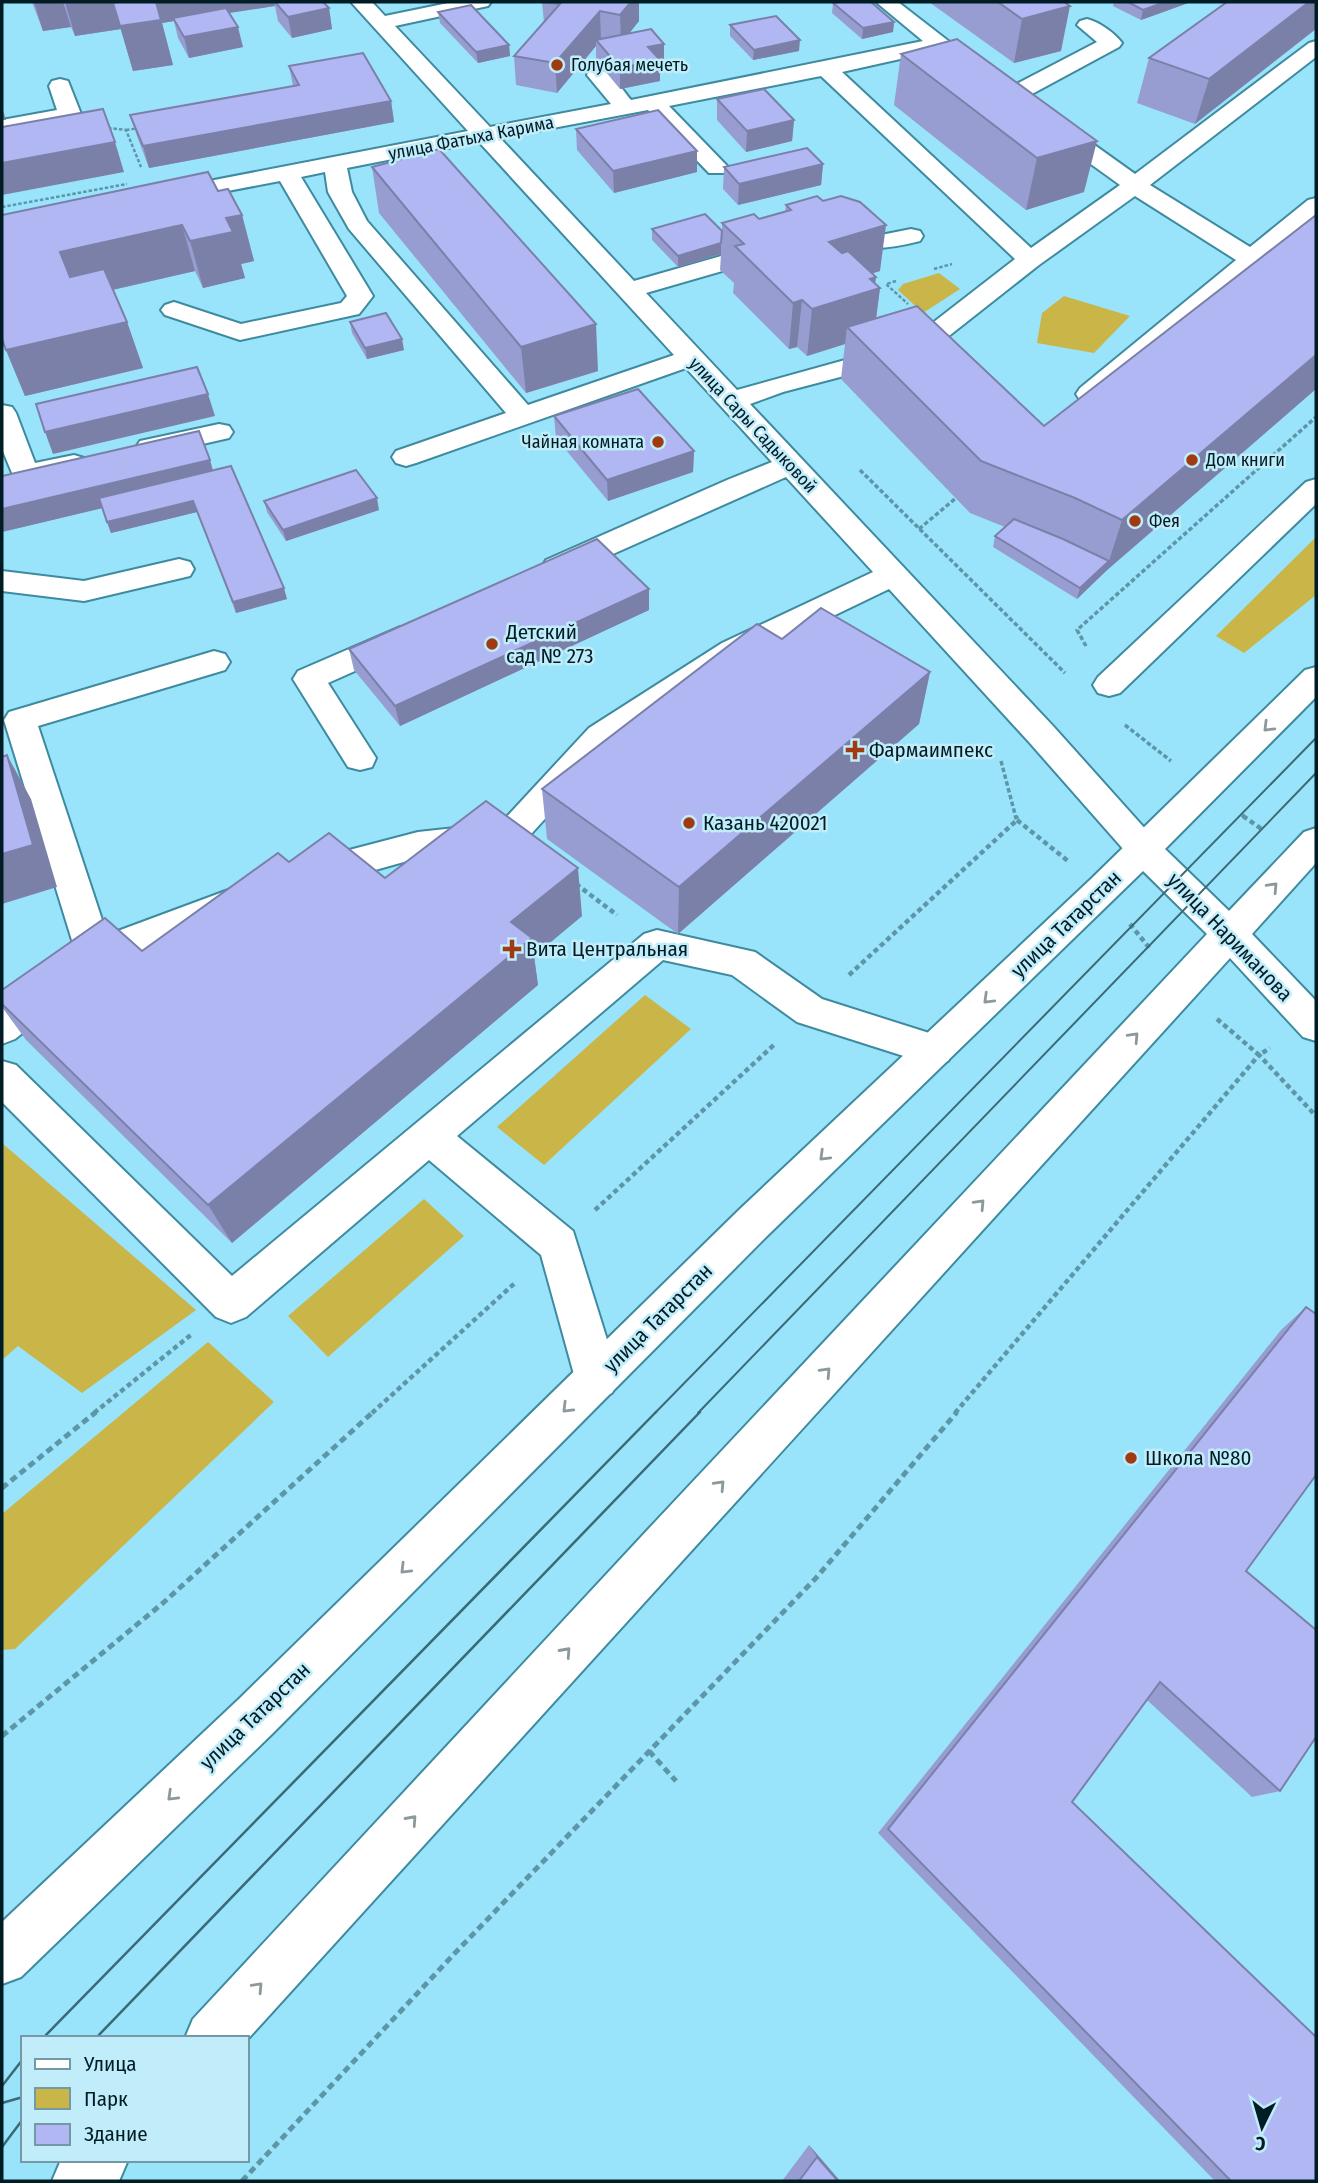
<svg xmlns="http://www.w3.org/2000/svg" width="1318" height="2183" viewBox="0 0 1318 2183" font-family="'Fira Sans Condensed',sans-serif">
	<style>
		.green { fill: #c9b548 }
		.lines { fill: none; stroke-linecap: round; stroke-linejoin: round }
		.minor-casing { stroke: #3e8a9f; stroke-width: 4 }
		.major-casing { stroke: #3e8a9f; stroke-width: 4 }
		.path-far3 { stroke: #5d96a7; stroke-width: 2.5; stroke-dasharray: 3.5 2; stroke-linecap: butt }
		.path-far2 { stroke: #5d96a7; stroke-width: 3.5; stroke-dasharray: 4.5 2.5; stroke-linecap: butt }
		.path-far1 { stroke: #5d96a7; stroke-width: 4.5; stroke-dasharray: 5 3.5; stroke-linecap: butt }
		.path { stroke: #5d96a7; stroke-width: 5; stroke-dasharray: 7 4.5; stroke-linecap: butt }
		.minor { fill: #fff; fill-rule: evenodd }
		.major { fill: #fff; fill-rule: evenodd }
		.tram-far1 { stroke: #3b6a77; stroke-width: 2 }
		.tram { stroke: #3b6a77; stroke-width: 2.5 }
		.wall { fill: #979dd0 }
		.shaded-wall { fill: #7b80a9 }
		.building { fill: #b0b7f2; stroke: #7b80a9; stroke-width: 2 }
		.oneway { stroke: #8c999c }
		.poi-dot { fill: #a03a12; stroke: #c1ecfa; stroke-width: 2.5 }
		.labels { text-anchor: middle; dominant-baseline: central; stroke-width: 5; stroke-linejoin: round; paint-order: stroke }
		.far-poi-label { font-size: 18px; fill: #001c24; stroke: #c1ecfa; text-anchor: start }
		.far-street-label { font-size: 18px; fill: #001c24; stroke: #c1ecfa }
		.poi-label { font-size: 21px; fill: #001c24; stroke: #c1ecfa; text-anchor: start }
		.street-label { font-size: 21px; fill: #001c24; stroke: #c1ecfa }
	</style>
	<rect width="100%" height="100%" fill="#99e4fb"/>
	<!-- green -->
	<g class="green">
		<polygon points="939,273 960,289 923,313 898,290 903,284"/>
		<polygon points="1064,296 1130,316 1094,353 1037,343 1042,313"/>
		<polygon points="1316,537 1316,595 1244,653 1216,636"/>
		<polygon points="645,995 691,1029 544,1165 497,1127"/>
		<polygon points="2,1143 196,1310 82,1393 18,1346 2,1360"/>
		<polygon points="424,1199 464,1236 328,1357 288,1316"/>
		<polygon points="208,1342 274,1402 15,1649 2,1650 2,1514"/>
	</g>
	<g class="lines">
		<!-- minor casing -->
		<g class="minor-casing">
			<g id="minor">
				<path d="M351,2H372L385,16L453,2H491L488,6L395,26L490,127L611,104L587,75L590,70C609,66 620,87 631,100L923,41L876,2H898L960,50L964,54L960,58H946L936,51L842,72L1031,248L1120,185L1042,129L1039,124L1042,119H1058L1135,174L1309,43L1316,41V57L1150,185L1250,247L1308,200L1316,198V217L1098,400L1089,402L1080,400L1076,394L1080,388L1236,260L1135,196L1039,265L926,354L917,356L908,354L904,348L908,342L1015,259L821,76L669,106L729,168L725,173H709L648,110L500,138L634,281L763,244L772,242L781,244L784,249L781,254L646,293L737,390L892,347L901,349L905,355L901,361L783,392L750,404L1053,726L1156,841L1161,850L1156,859L1144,863L1132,859L1029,742L889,589L744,659L613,744L522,844L510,848L418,858L311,888L299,884L294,874L299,864L311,860L418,832L501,823L589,728L722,643L873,572L786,477L568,574L557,577L546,574L542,567L546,560L727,480L772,462L686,368L416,463L406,466L396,463L392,457L396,451L506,413L349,229L328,192L325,172L301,177L373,296L359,314L240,340L165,315L161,310L165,305L174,302L241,324L341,303L347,296L280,181L165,203L157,201L153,196L157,191L468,131ZM479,142L674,355L528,405L367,221L352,192L347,168Z"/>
				<path d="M1087,19C1099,22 1115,33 1122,43L1119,47L1019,101H1003L1000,96L1003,91L1097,42L1077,25L1080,21Z"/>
				<polygon points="60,79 68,81 81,114 78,119 2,134 2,120 57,110 49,86 52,81"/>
				<path d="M911,229L920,231L923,236L920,241C884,250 861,251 825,242L822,237L825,232L834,230L876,236Z"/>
				<polygon points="2,405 12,407 16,413 35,463 74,455 84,458 88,464 84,470 25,483 15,480 2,449"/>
				<polygon points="219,424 229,426 233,432 229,438 150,456 140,453 136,447 140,441"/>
				<polygon points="1316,479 1316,504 1120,693 1109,696 1098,693 1093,685 1098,677 1306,482"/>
				<polygon points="179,559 190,562 194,569 190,576 84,601 2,591 2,571 84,581"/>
				<polygon points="400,627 411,630 415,638 411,646 328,683 376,758 372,767 360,770 348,767 293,679 298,671"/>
				<polygon points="214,651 225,654 230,662 225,670 38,726 107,935 231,889 243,893 249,903 243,913 108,965 15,1039 2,1044 2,1007 75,950 4,720 9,712"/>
				<polygon points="657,930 755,952 822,999 948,1039 954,1050 948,1061 935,1066 797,1022 732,975 663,960 457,1136 573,1231 619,1378 612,1393 597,1399 582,1393 575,1378 541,1255 429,1160 246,1317 231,1323 216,1317 2,1102 2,1061 16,1065 232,1276 644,934"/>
			</g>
		</g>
		<!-- major casing -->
		<g class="major-casing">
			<g id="major">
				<polygon points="1316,667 1316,697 1165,849 1229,911 1304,832 1316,828 1316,863 1252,934 1316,1001 1316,1041 1303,1037 1230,958 247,2040 247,2038 185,2038 193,2019 654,1523 1207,934 1143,871 768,1235 273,1733 21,1977 2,1984 2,1922 239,1699 740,1209 1091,879 1305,670"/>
				<polygon points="61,2160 128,2160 119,2181 52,2181"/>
			</g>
		</g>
		<!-- path-far3 -->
		<g class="path-far3">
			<polyline points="108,128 126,130 141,167"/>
			<polyline points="126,130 139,128"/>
			<polyline points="2,207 127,184"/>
			<polyline points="934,269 952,264"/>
			<polyline points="896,281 886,284 908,304"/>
		</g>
		<!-- path-far2 -->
		<g class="path-far2">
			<polyline points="860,470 1065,673"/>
			<polyline points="919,529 956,498"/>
			<polyline points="1086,646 1077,630 1316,417"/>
			<polyline points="1125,725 1171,761"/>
			<polyline points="1001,761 1016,818"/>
			<polyline points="1242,815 1246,818"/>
		</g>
		<!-- path-far1 -->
		<g class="path-far1">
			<polyline points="1243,816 1263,830"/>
			<polyline points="1017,820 1068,861"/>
			<polyline points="576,884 617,915"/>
			<polyline points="1130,924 1151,950"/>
			<polyline points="849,975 1017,820 1016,816"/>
			<polyline points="1217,1019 1259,1055 1270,1048"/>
			<polyline points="595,1210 776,1043"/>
			<polyline points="94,1413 192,1334"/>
			<polyline points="372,1413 516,1282"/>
			<polyline points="955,1413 1259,1055 1316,1116"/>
		</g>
		<!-- path -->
		<g class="path">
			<polyline points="2,1488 96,1412"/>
			<polyline points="2,1736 163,1603 373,1412"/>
			<polyline points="649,1751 676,1781"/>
			<polyline points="242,2181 455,1953 816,1578 957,1412"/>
		</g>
		<!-- minor -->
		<use href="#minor" class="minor"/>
		<!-- major -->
		<use href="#major" class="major"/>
		<!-- tram-far1 -->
		<g class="tram-far1">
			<polyline points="655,1413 1316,738"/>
			<polyline points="698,1413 1316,773"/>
		</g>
		<!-- tram -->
		<g class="tram">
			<polyline points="43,2038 656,1412"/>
			<polyline points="96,2038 700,1412"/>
			<polyline points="2,2086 23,2059"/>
			<polyline points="2,2103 23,2097"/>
			<polyline points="2,2147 23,2119"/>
		</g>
	</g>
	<!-- wall -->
	<g class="wall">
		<polygon points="32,2 323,2 329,8 332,29 292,38 278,21 275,6 230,13 243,47 189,58 178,38 174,21 162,23 173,65 133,71 121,29 75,36 71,27 43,31"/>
		<polygon points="542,2 639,2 639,21 629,33 664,44 664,65 660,66 660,81 620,89 596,60 596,46 557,93 516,85 514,56 544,23"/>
		<polygon points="929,2 1064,2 1061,51 1014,63"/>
		<polygon points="1114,2 1191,2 1141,20 1113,6"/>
		<polygon points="1316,2 1195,124 1137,103 1149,58"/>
		<polygon points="833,3 894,22 893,32 862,39 832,13"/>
		<polygon points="438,12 509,45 510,56 478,63 440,23"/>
		<polygon points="730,25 799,51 753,60 730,36"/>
		<polygon points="901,54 1084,192 1026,210 894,105"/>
		<polygon points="289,66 391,101 394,122 149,168 137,136 130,115 293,86"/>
		<polygon points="717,99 794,120 792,141 746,152 717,120"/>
		<polygon points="576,129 697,172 614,193 577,150"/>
		<polygon points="823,164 821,185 738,205 723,189 724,167"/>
		<polygon points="372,167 598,371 526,393 379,213"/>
		<polygon points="218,191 242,215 254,261 241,264 245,278 203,288 195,271 113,290 127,322 143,368 25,396 6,350"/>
		<polygon points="786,205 880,271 872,273 876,277 875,284 880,288 876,318 1044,426 1316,215 1105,572 1077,599 993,547 995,536 1005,527 970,513 841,379 845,344 807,356 797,347 789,349 733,293 734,283 720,270 721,254 678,267 652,240 652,229 722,231 722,223 759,219 785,212"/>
		<polygon points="350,322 404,350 367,359 352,333"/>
		<polygon points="554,416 694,451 693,472 608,501 556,438"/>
		<polygon points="213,471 287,599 236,613 197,512 111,533 102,508 2,532"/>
		<polygon points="264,501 379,510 286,541 267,512"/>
		<polygon points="649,589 649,610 400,726 354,670 349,649"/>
		<polygon points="782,639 930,672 919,724 678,934 547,839 542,789"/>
		<polygon points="289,862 385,878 582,916 534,956 538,985 232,1243 26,1040 2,1007 2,990 142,951"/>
		<polygon points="1306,1307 1246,1571 1280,1791 1252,1797 1147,1700 1072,1802 1316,2181 1215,2181 878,1833 1281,1330"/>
		<polygon points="809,2145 840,2181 782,2181"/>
	</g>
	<!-- shaded-wall -->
	<g class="shaded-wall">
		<polygon points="34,2 63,2 71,27 43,31"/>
		<polygon points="65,2 274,2 275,6 175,21 173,18 174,21 162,23 173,65 133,71 113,3 121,29 75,36"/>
		<polygon points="631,2 639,2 639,21 621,44 620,15"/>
		<polygon points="1165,2 1191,2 1141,20 1143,10"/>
		<polygon points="1309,2 1316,2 1316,29 1195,124 1209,79"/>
		<polygon points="1070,6 1061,51 1014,63 1022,19"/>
		<polygon points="329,8 332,29 292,38 288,17"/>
		<polygon points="600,11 601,40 596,40 596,46 557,93 555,63"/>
		<polygon points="894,22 893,32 862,39 863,28"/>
		<polygon points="238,27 243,47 189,58 184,37"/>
		<polygon points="800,40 799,51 753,60 754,50"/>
		<polygon points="664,44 664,65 660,66 660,81 620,89 620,68 648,47"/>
		<polygon points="509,45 510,56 478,63 476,52"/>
		<polygon points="391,101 394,122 149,168 143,146"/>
		<polygon points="2,108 6,120 2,120"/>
		<polygon points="794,120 792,141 746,152 747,131"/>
		<polygon points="1097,141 1084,192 1026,210 1037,158"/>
		<polygon points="115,142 124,172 2,195 2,163"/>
		<polygon points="697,151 697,172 614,193 613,171"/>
		<polygon points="823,164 821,185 738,205 739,184"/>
		<polygon points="242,215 254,261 241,264 245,278 203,288 190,241 226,218"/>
		<polygon points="182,225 195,271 76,298 60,252"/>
		<polygon points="886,225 880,271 824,288 829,242"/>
		<polygon points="721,243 721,254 678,267 678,256"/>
		<polygon points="876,277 874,290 880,288 874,335 847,327 845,344 807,356 812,309"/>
		<polygon points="802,300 797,347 789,349 793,303"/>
		<polygon points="127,322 143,368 25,396 6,350"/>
		<polygon points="596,324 598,371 526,393 521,347"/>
		<polygon points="402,339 404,350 367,359 365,348"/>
		<polygon points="1316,355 1316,389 1105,572 1077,599 1080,588 1109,561 1122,520"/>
		<polygon points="208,394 215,416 53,454 45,432"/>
		<polygon points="694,451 693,472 608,501 607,480"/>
		<polygon points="210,460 216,481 2,532 2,509"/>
		<polygon points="377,498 379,510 286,541 283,530"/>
		<polygon points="193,501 197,512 111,533 107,522"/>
		<polygon points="284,588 287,599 236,613 233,602"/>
		<polygon points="649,589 649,610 400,726 395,706"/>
		<polygon points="930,672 919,724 678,934 679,887"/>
		<polygon points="7,755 31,799 57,887 2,904 2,854"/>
		<polygon points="578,868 582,916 534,956 538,985 232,1243 208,1205 511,922"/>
		<polygon points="809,2145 840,2181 838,2181 817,2157"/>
	</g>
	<!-- building -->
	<g class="building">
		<polygon points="119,2 156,2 161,20 120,26 113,3"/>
		<polygon points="275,2 323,2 329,8 288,17"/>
		<polygon points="544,2 631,2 620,15 600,11 555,63 514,56 560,4"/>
		<polygon points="839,2 871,2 894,22 863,28 833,3"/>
		<polygon points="998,2 1064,2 1070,6 1022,19"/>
		<polygon points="1128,2 1165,2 1143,10"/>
		<polygon points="1227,2 1309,2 1209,79 1149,58"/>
		<polygon points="471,5 509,45 476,52 438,12"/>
		<polygon points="226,8 238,27 184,37 173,18"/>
		<polygon points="776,16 800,40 754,50 730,25"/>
		<polygon points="651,29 664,44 648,47 660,60 620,68 596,40"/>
		<polygon points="957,39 1097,141 1037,158 901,54"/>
		<polygon points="363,53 391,101 143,146 130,115 299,85 289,66"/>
		<polygon points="764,89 794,120 747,131 717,99"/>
		<polygon points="103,109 115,142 2,163 2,127"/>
		<polygon points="658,110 697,151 613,171 576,129"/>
		<polygon points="807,148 823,164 739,184 724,167"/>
		<polygon points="439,149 596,324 521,347 372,167"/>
		<polygon points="208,172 218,191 228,189 242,215 226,218 233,232 190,241 182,225 60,252 70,277 104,269 127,322 6,350 2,339 2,215"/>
		<polygon points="817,196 823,201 841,196 860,202 886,225 829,242 842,253 848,251 876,277 870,279 880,288 812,309 802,300 793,303 735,246 744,244 722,223 754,214 759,219 791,210 786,205"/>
		<polygon points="705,214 722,231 721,243 678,256 652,229"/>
		<polygon points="1316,215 1316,355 1122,520 1075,498 981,461 847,327 917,306 1044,426"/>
		<polygon points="386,313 402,339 365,348 350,322"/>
		<polygon points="197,367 208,394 45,432 36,404"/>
		<polygon points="638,389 694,451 607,480 554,416"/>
		<polygon points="199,431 210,460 2,509 2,476"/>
		<polygon points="231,466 284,588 233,602 193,501 107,522 99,498"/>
		<polygon points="356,470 377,498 283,530 264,501"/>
		<polygon points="1014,519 1063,539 1109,561 1080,588 995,536"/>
		<polygon points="597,539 649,589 395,706 349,649"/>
		<polygon points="821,608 930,672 679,887 542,789 757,624 782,639"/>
		<polygon points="7,755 33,845 2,854 2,757"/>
		<polygon points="486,801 578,868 511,922 532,938 208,1205 2,1004 2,990 105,918 142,951 278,853 289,862 329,833 385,878"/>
		<polygon points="1306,1307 1316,1314 1316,1475 1246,1571 1316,1630 1316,1737 1280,1791 1160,1682 1072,1802 1316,2037 1316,2181 1231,2181 888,1829"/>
		<polygon points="817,2157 838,2181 799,2181"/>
	</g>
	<!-- one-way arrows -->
	<defs><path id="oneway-chevron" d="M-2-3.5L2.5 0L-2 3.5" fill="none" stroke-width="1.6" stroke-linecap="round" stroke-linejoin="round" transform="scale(1.75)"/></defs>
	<g class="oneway">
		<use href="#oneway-chevron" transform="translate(1268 727) rotate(135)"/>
		<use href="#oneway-chevron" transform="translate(1273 887) rotate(-47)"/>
		<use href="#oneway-chevron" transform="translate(988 999) rotate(136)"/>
		<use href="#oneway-chevron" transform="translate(1134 1037) rotate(-47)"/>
		<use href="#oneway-chevron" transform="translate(824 1156) rotate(136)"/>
		<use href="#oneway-chevron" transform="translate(980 1204) rotate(-47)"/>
		<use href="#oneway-chevron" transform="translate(826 1372) rotate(-47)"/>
		<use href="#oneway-chevron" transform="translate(567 1408) rotate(135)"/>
		<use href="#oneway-chevron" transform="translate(720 1485) rotate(-47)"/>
		<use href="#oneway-chevron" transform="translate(405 1569) rotate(135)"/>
		<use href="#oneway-chevron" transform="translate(566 1652) rotate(-48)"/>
		<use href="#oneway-chevron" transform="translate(172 1796) rotate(136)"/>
		<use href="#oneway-chevron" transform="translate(412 1820) rotate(-48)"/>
		<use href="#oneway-chevron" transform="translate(258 1987) rotate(-47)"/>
	</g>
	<!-- markers -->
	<g class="poi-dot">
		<circle cx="557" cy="65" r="7"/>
		<circle cx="658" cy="442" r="7"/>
		<circle cx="1192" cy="460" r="7"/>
		<circle cx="1135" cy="521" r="7"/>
		<circle cx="492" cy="644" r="7"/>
		<path d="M851.5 739.5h7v7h7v7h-7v7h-7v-7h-7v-7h7z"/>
		<circle cx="689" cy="823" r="7"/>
		<path d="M508.5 938.5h7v7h7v7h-7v7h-7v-7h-7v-7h7z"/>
		<circle cx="1131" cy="1458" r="7"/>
	</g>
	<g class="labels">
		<!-- far-poi labels -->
		<g class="far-poi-label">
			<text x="571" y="65">Голубая мечеть</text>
			<text x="644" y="442" text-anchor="end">Чайная комната</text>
			<text x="1206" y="460">Дом книги</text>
			<text x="1149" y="521">Фея</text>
		</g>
		<!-- far-street labels -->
		<g class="far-street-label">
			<text transform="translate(471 138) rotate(-11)">улица Фатыха Карима</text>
			<text transform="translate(753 425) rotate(47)">улица Сары Садыковой</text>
		</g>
		<!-- poi labels -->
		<g class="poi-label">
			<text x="506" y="632">Детский<tspan x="506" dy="24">сад № 273</tspan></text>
			<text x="869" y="750">Фармаимпекс</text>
			<text x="703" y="823">Казань 420021</text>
			<text x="526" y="949">Вита Центральная</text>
			<text x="1145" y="1458">Школа №80</text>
		</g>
		<!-- street labels -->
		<g class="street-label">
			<text transform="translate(1066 924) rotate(-44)">улица Татарстан</text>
			<text transform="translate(1230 937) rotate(46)">улица Нариманова</text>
			<text transform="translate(658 1318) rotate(-45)">улица Татарстан</text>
			<text transform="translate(255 1716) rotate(-44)">улица Татарстан</text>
		</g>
	</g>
	<!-- border -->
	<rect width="1318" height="2183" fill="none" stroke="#001c24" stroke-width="7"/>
	<!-- legend -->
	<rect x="21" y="2036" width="228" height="126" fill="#c1ecfa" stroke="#7499a4" stroke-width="2"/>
	<rect x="35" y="2059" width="35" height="10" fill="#ffffff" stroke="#7499a4" stroke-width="2"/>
	<text x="84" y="2071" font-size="21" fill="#001c24">Улица</text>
	<rect x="35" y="2088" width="35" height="21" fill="#c9b548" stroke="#7499a4" stroke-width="2"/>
	<text x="84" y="2106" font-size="21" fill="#001c24">Парк</text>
	<rect x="35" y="2124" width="35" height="21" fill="#b0b7f2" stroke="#7499a4" stroke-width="2"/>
	<text x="84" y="2141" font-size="21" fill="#001c24">Здание</text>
	<!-- north arrow -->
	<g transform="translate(1262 2127) rotate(185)" stroke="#c1ecfa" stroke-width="5" paint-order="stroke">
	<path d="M0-5L12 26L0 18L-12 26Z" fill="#001c24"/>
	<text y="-10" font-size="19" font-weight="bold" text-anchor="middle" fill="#001c24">С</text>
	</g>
</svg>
